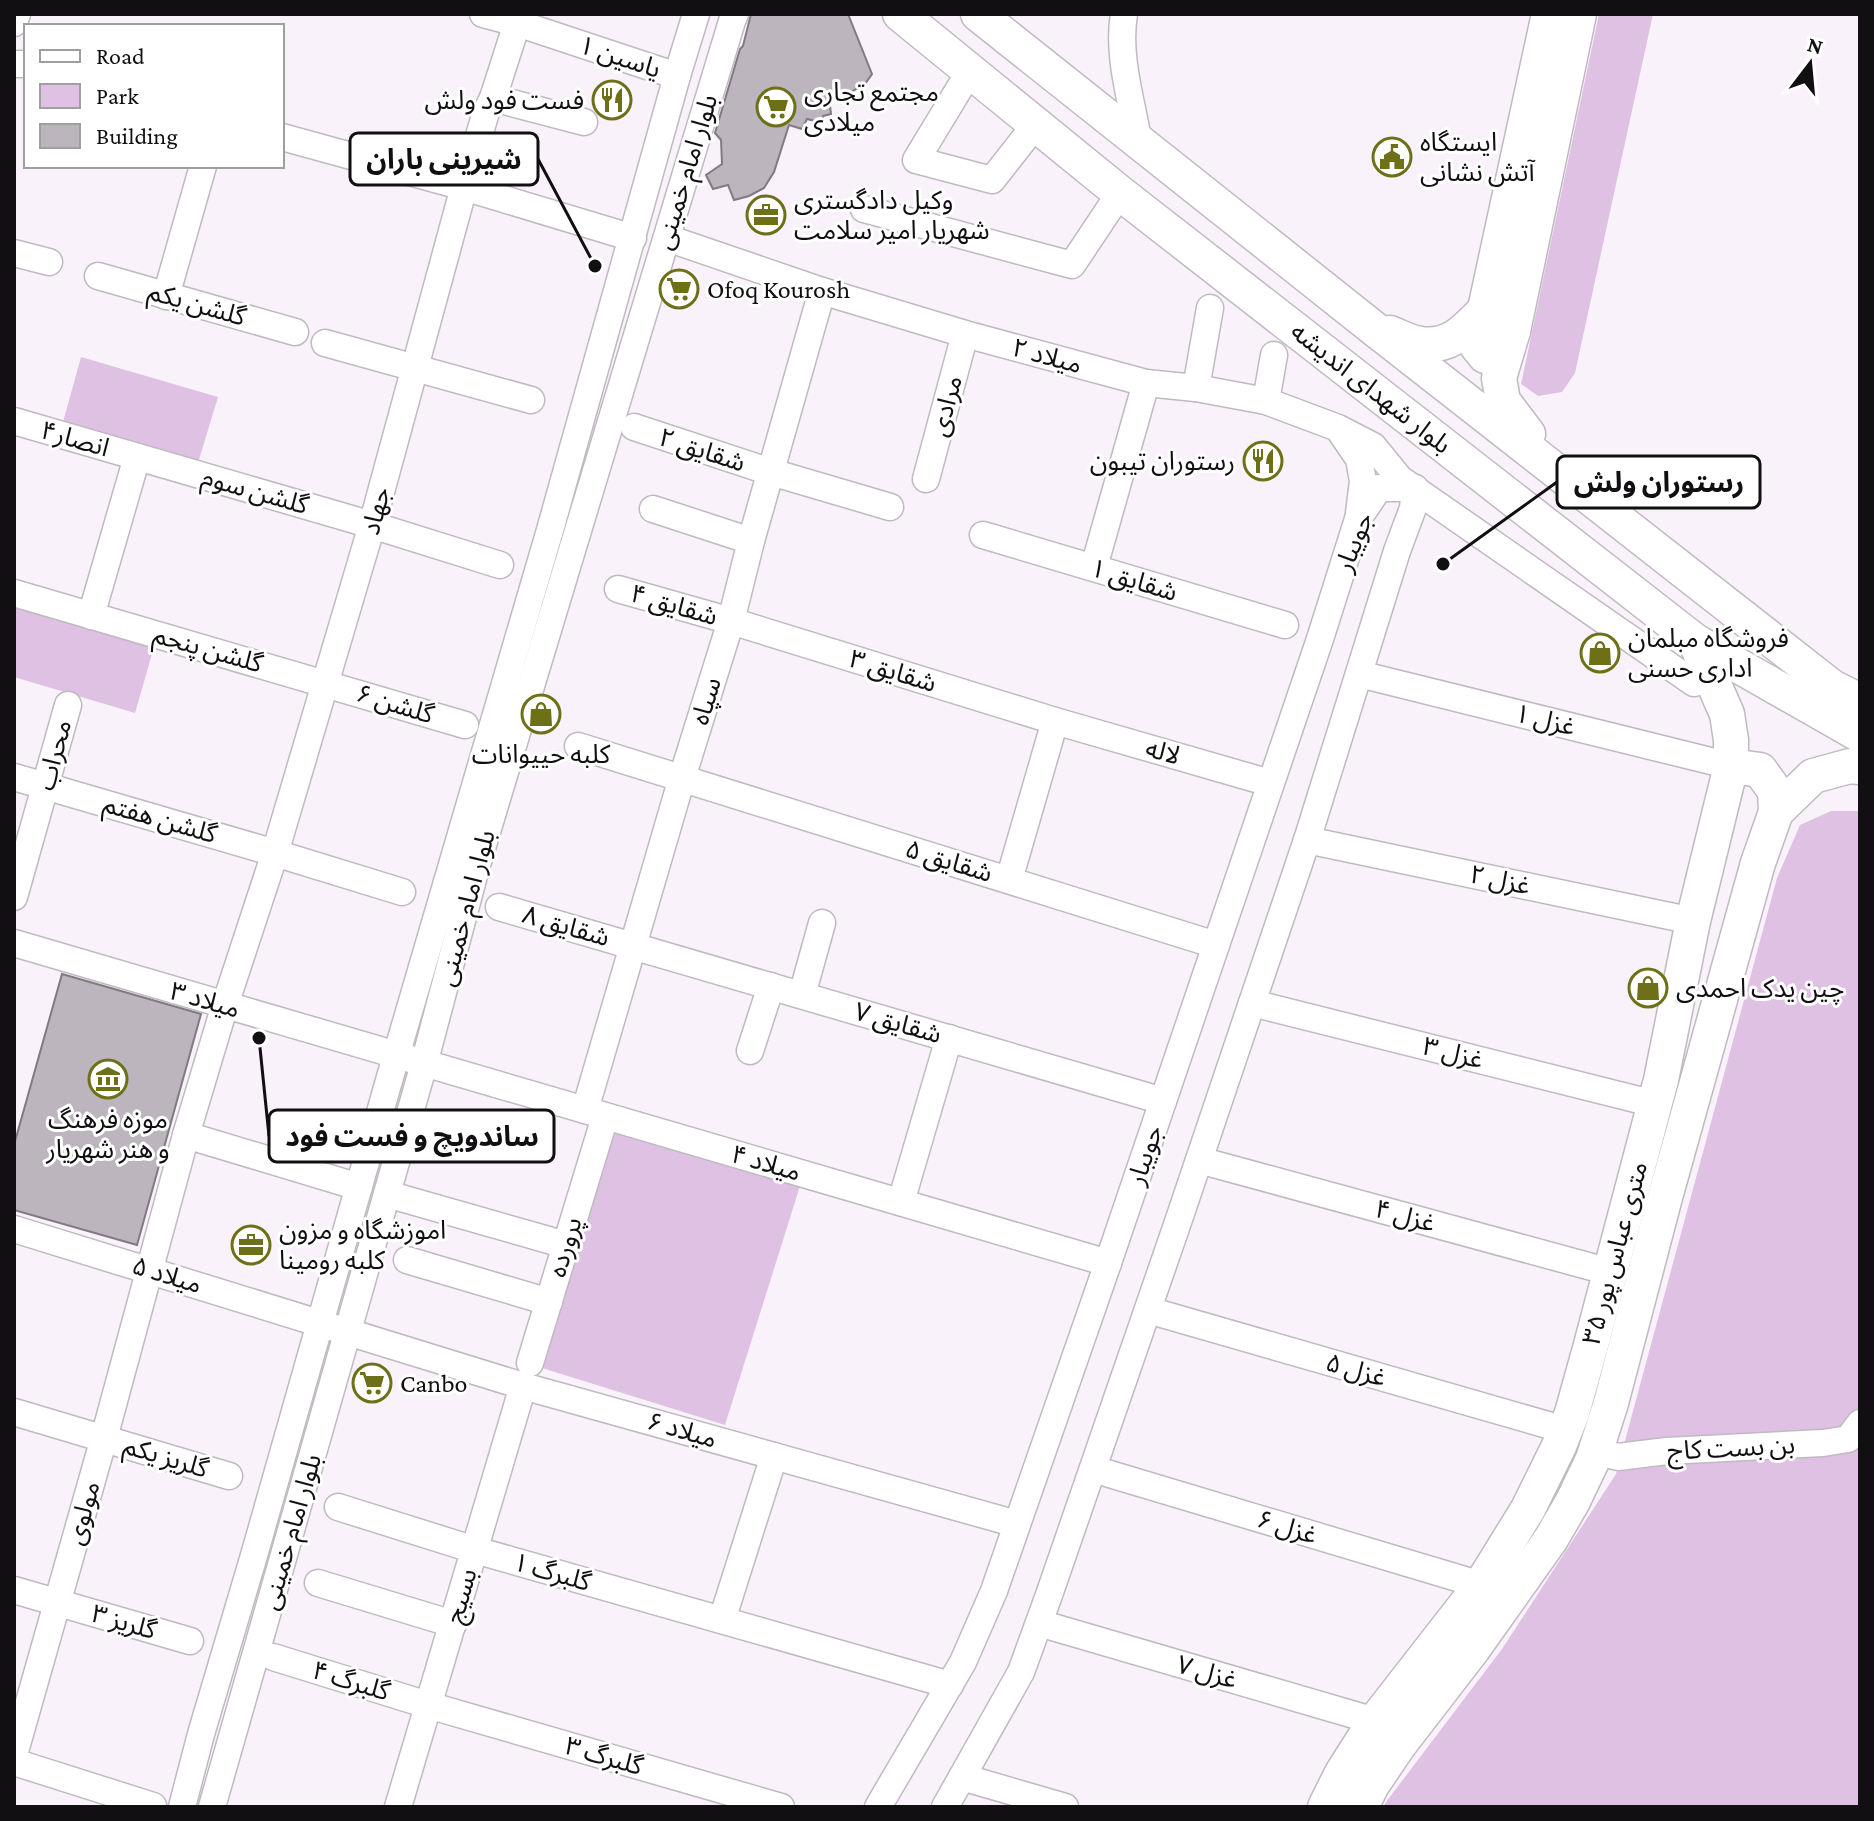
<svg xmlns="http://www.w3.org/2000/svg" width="1874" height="1821" viewBox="0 0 1874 1821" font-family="'Crimson Pro','Noto Sans Arabic',serif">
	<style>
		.green { fill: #dec1e3 }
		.building { fill: #bcb5bd; stroke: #817a82; stroke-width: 2 }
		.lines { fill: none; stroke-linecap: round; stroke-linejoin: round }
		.minor-casing { stroke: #c1b9c2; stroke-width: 29 }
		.major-casing { stroke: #c1b9c2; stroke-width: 37 }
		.minor { stroke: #fff; stroke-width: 26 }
		.major { stroke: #fff; stroke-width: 34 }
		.labels { text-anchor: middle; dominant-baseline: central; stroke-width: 6; stroke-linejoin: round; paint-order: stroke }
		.street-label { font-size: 26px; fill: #110f11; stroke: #fff }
		.poi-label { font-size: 26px; fill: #110f11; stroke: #fff; text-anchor: start }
		.leader { fill: none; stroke: #110f11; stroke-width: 3 }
		.callout-dot { fill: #110f11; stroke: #fff; stroke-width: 3 }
		.callout { fill: #fff; stroke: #110f11; stroke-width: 3 }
		.callout-label { font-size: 28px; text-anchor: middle; font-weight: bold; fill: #110f11 }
	</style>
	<rect width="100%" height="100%" fill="#faf2fb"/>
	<!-- green -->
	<g class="green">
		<polygon points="1599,14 1653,14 1575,373 1562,392 1538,396 1521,384"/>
		<polygon points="81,357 218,397 198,463 63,422"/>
		<polygon points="17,606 154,647 135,713 14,677 14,614"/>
		<polygon points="1831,811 1860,811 1860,1807 1384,1807 1386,1802 1502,1649 1616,1474 1777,878 1800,825"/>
		<polygon points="615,1132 800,1186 725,1425 542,1368"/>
	</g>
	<!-- building -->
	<g class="building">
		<polygon points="751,14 848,14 872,74 865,84 842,97 829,97 831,114 823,116 823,123 807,119 802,129 789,125 774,172 764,188 749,196 734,200 728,185 713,189 706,175 722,164 721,140 715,133 740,49 743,46"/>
		<polygon points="62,974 201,1014 137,1245 14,1210 14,1145"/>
	</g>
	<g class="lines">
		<!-- minor casing -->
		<g class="minor-casing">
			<g id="minor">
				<polyline points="483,14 517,23 677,76"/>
				<path d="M1124,14C1117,54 1131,99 1138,139"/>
				<polyline points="14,23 17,14"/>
				<polyline points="14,64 26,64"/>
				<polyline points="970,71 916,160 992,180 1036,124"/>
				<polyline points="493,98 584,122"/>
				<polyline points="282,137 464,187 633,238"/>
				<polyline points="864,209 1072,265 1120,193"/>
				<polyline points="667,238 822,291 965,334 1146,383 1196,388 1266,401 1338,428 1373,446 1400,479 1694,683"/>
				<polyline points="14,253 49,262"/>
				<polyline points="98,276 295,332"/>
				<polyline points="166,296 203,166"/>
				<polyline points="325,343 531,400"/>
				<polyline points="1196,388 1210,308"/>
				<polyline points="1266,401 1274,355"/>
				<polyline points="14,421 372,525 500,565"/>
				<polyline points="634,427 771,472 890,507"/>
				<polyline points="1340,431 1359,459 1363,481 1359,513"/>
				<polyline points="926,479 965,334"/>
				<polyline points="653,509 751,541"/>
				<polyline points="983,535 1285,625"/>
				<polyline points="1094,567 1146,383"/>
				<polyline points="618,589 731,621 1055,721 1270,783"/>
				<polyline points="14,593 465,725"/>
				<polyline points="91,616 137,457"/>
				<polyline points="1359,674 1731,766"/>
				<polyline points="578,746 1216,945"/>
				<polyline points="14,777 275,853 402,892"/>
				<polyline points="1307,840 1693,921"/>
				<polyline points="1009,880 1055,721"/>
				<polyline points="14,897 68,705"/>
				<polyline points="499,907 1163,1101"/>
				<polyline points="14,943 1108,1263"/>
				<polyline points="802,995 822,923"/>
				<polyline points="1252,1003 1655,1104"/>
				<polyline points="750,1051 771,986"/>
				<polyline points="585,1110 682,778 731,621 751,541 822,291"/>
				<polyline points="186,1135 359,1187"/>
				<polyline points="1199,1160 1610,1272"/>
				<polyline points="387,1194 566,1245"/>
				<polyline points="901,1202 949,1038"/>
				<polyline points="14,1229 523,1386 1017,1524"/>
				<polyline points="407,1260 549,1302"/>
				<polyline points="1148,1310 1565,1430"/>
				<polyline points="530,1363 601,1130"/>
				<polyline points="14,1412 229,1476"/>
				<polyline points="1597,1447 1606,1454 1618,1457 1667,1451 1823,1443 1848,1439 1860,1423"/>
				<polyline points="1093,1469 1481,1585"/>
				<polyline points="338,1507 475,1550 950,1685"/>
				<polyline points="318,1583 453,1624"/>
				<polyline points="14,1590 190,1641"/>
				<polyline points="722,1620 774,1456"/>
				<polyline points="1039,1623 1375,1721"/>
				<polyline points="273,1657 428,1705 781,1807"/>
				<polyline points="14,1755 104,1438 186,1135 225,1005 275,853 372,525 464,187 486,112 493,98 520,14"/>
				<polyline points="14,1762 153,1806"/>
				<polyline points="962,1777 1065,1807"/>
				<polyline points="182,1807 201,1734 253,1559 396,1056 550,530 677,76 696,14"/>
				<polyline points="212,1807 424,1064 476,868 732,21 735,14"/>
				<polyline points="398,1807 523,1386"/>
				<polyline points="878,1807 963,1662 994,1591 1108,1263 1320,639 1358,519 1379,488 1415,488 1413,508 1397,551 1307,840 1178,1222 1049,1595 1021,1672 945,1807"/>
			</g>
		</g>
		<!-- major casing -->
		<g class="major-casing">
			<g id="major">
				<polyline points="900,14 1120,193 1695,641 1860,735"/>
				<polyline points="978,14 1372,327 1832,687 1860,701"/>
				<polyline points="1513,331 1494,358 1485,356 1477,346 1549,14"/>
				<path d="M1390,333C1400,337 1411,343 1421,344C1452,348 1467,328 1486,309"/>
				<polyline points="1528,434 1503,401 1499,378 1513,331 1579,14"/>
				<polyline points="1776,812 1813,776 1850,766 1860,767"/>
				<polyline points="1325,1807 1342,1773 1375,1721 1481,1585 1528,1509 1559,1446 1572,1413 1591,1345 1661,1080 1693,921 1731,766 1731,740 1727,714 1695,641"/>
				<polyline points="1361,1807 1372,1785 1399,1745 1473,1649 1551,1539 1573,1501 1593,1459 1611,1403 1664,1201 1758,863 1776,812 1775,791 1760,770 1731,766"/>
			</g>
		</g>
		<!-- minor -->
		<use href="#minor" class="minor"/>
		<!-- major -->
		<use href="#major" class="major"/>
	</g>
	<!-- icons -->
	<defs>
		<g id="restaurant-ring" transform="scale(2)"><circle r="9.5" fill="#fff" stroke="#6d7016" stroke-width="1.5"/><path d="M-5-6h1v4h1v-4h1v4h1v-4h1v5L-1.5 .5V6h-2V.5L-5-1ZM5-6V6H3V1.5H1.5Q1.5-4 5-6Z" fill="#6d7016"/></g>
		<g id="supermarket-ring" transform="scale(2)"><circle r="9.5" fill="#fff" stroke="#6d7016" stroke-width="1.5"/><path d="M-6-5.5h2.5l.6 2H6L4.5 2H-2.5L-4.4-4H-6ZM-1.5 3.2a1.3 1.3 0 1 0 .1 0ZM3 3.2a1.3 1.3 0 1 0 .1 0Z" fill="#6d7016"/></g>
		<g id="civic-ring" transform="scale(2)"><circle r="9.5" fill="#fff" stroke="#6d7016" stroke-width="1.5"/><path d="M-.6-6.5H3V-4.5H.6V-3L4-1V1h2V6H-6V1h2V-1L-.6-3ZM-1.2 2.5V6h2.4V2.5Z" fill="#6d7016"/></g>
		<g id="office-ring" transform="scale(2)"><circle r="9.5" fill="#fff" stroke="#6d7016" stroke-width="1.5"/><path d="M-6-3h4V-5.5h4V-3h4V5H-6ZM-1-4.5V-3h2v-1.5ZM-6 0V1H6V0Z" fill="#6d7016"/></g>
		<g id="shop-ring" transform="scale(2)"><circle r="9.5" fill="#fff" stroke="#6d7016" stroke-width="1.5"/><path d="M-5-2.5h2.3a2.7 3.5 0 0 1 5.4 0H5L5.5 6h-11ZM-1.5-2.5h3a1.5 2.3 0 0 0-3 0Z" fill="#6d7016"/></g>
		<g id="museum-ring" transform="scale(2)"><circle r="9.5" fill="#fff" stroke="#6d7016" stroke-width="1.5"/><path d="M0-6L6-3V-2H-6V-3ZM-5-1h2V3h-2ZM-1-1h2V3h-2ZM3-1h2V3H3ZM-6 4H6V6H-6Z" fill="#6d7016"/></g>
	</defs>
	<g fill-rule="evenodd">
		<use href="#restaurant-ring" x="612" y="100"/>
		<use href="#supermarket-ring" x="776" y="107"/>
		<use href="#civic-ring" x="1392" y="157"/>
		<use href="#office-ring" x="766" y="215"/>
		<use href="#supermarket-ring" x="679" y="289"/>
		<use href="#restaurant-ring" x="1263" y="461"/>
		<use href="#shop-ring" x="1600" y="653"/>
		<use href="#shop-ring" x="541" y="714"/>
		<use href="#shop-ring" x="1648" y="988"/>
		<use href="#museum-ring" x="108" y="1079"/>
		<use href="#office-ring" x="251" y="1245"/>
		<use href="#supermarket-ring" x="372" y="1383"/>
	</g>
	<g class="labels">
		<!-- street labels -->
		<g class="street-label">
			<text transform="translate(620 57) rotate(18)">یاسین ۱</text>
			<text transform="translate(686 172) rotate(-73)">بلوار امام خمینی</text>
			<text transform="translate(197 304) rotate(16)">گلشن یکم</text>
			<text transform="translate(1047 356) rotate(15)">میلاد ۲</text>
			<text transform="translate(1371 388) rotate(38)">بلوار شهدای اندیشه</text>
			<text transform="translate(946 406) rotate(-75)">مرادی</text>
			<text transform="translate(75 439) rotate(16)">انصار۴</text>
			<text transform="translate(702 450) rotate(18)">شقایق ۲</text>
			<text transform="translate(255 491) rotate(16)">گلشن سوم</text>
			<text transform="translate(376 511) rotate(-75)">جهاد</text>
			<text transform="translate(1354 542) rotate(-68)">جویبار</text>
			<text transform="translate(1134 580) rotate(17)">شقایق ۱</text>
			<text transform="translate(674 605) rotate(16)">شقایق ۴</text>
			<text transform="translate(208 649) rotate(16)">گلشن پنجم</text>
			<text transform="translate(893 671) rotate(17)">شقایق ۳</text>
			<text transform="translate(706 701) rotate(-73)">سپاه</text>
			<text transform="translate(395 704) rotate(17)">گلشن ۶</text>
			<text transform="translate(1545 720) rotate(14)">غزل ۱</text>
			<text transform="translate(1163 752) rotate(16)">لاله</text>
			<text transform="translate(54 755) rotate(-75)">محراب</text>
			<text transform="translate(160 819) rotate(16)">گلشن هفتم</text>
			<text transform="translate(949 861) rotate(17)">شقایق ۵</text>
			<text transform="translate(1500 880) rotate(12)">غزل ۲</text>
			<text transform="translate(466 908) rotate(-75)">بلوار امام خمینی</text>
			<text transform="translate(566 926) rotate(16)">شقایق ۸</text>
			<text transform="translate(205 1000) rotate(16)">میلاد ۳</text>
			<text transform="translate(898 1023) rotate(16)">شقایق ۷</text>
			<text transform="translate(1453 1053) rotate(14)">غزل ۳</text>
			<text transform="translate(1145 1155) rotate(-71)">جویبار</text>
			<text transform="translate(766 1163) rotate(16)">میلاد ۴</text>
			<text transform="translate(1405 1216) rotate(15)">غزل ۴</text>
			<text transform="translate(565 1247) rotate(-73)">پرورده</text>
			<text transform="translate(1615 1253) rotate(-75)">۳۵ متری عباس پور</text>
			<text transform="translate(167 1275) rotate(17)">میلاد ۵</text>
			<text transform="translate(1356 1370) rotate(16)">غزل ۵</text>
			<text transform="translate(682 1430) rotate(16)">میلاد ۶</text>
			<text transform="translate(1731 1448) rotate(-3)">بن بست کاج</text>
			<text transform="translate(166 1457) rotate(17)">گلریز یکم</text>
			<text transform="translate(83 1513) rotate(-74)">مولوی</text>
			<text transform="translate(1287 1527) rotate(17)">غزل ۶</text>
			<text transform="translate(291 1532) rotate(-74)">بلوار امام خمینی</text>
			<text transform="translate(552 1572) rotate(16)">گلبرگ ۱</text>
			<text transform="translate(461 1596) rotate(-74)">بسیج</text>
			<text transform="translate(124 1622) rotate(16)">گلریز ۳</text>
			<text transform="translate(1207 1672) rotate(16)">غزل ۷</text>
			<text transform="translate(351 1681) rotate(17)">گلبرگ ۴</text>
			<text transform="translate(604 1756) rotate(16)">گلبرگ ۳</text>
		</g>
		<!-- poi labels -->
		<g class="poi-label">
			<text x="804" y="92">مجتمع تجاری<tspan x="804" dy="30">میلادی</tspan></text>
			<text x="584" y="100" text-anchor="end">فست فود ولش</text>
			<text x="1420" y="142">ایستگاه<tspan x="1420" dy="30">آتش نشانی</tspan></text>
			<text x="794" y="200">وکیل دادگستری<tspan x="794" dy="30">شهریار امیر سلامت</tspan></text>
			<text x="707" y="289">Ofoq Kourosh</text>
			<text x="1235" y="461" text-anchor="end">رستوران تیبون</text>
			<text x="1628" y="638">فروشگاه مبلمان<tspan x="1628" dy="30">اداری حسنی</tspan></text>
			<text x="541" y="754" text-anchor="middle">کلبه حییوانات</text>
			<text x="1676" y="988">چین یدک احمدی</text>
			<text x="108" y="1119" text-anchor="middle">موزه فرهنگ<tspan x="108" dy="30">و هنر شهریار</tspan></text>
			<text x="279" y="1230">اموزشگاه و مزون<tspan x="279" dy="30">کلبه رومینا</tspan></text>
			<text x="400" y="1383">Canbo</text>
		</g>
	</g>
	<!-- callouts -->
	<path class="leader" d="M595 266L538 159M1443 564L1557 482M259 1038L269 1136"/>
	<g class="callout-dot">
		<circle cx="595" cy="266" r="8"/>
		<circle cx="1443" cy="564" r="8"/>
		<circle cx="259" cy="1038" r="8"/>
	</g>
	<g class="callout">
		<rect x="350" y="133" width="188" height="52" rx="8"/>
		<rect x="1557" y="456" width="203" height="52" rx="8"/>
		<rect x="269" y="1110" width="285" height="52" rx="8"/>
	</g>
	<g class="callout-label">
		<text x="444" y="169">شیرینی باران</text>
		<text x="1659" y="492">رستوران ولش</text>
		<text x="412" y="1146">ساندویچ و فست فود</text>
	</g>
	<!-- border -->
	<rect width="1874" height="1821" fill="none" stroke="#110f11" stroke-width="32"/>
	<!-- legend -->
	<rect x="24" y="24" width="260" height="144" fill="#ffffff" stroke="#a09fa0" stroke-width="2"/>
	<rect x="40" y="50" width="40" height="12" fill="#ffffff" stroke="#a09fa0" stroke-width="2"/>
	<text x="96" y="64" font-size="24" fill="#110f11">Road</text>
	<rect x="40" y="84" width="40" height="24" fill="#dec1e3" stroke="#a09fa0" stroke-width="2"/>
	<text x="96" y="104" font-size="24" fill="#110f11">Park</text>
	<rect x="40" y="124" width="40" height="24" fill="#bcb5bd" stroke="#a09fa0" stroke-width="2"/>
	<text x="96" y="144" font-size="24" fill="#110f11">Building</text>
	<!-- north arrow -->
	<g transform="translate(1810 64) rotate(16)" stroke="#ffffff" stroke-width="6" paint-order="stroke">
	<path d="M0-6L14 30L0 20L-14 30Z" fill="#110f11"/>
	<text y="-12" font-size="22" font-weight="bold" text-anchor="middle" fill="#110f11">N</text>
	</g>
</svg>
